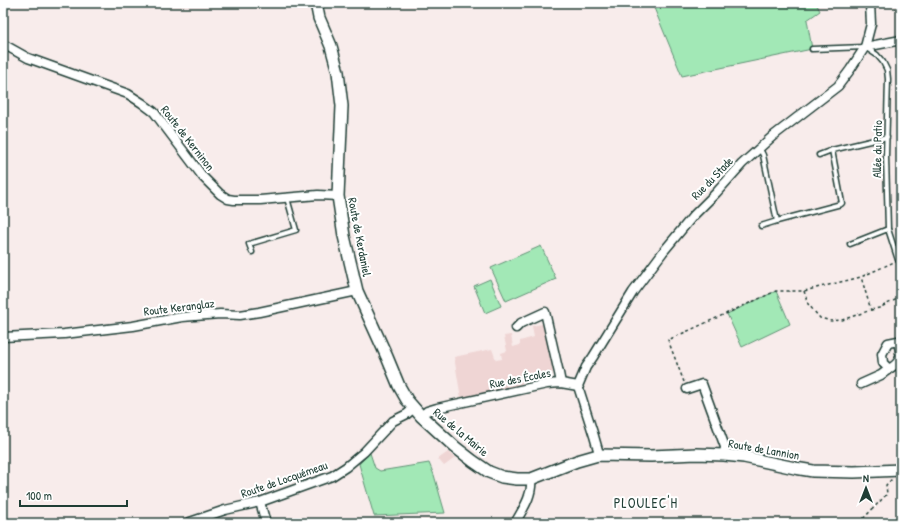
<svg xmlns="http://www.w3.org/2000/svg" width="904" height="526" viewBox="0 0 904 526" font-family="'Patrick Hand',sans-serif">
	<style>
		.built { fill: #efd5d4 }
		.green { fill: #a2e8b6; stroke: #609275 }
		.lines { fill: none; stroke-linecap: round; stroke-linejoin: round }
		.lane-casing { stroke: #1f3d34; stroke-width: 7 }
		.street-casing { stroke: #1f3d34; stroke-width: 11 }
		.secondary-casing { stroke: #1f3d34; stroke-width: 14 }
		.path { stroke: #1f3d34; stroke-width: 1.5; stroke-dasharray: 3 3; stroke-linecap: butt }
		.lane { stroke: #fff; stroke-width: 4 }
		.street { stroke: #fff; stroke-width: 8 }
		.secondary { stroke: #fff; stroke-width: 11 }
		.labels { text-anchor: middle; dominant-baseline: central; stroke-width: 4; stroke-linejoin: round; paint-order: stroke }
		.street-label { font-size: 12px; fill: #1f3d34; stroke: #fff }
		.quarter-label { font-size: 14px; letter-spacing: 1px; fill: #1f3d34; stroke: #fff }
	</style>
	<rect width="100%" height="100%" fill="#f8eceb"/>
	<filter id="ink" filterUnits="userSpaceOnUse"><feTurbulence type="fractalNoise" baseFrequency=".025" numOctaves="2"/><feDisplacementMap in="SourceGraphic" scale="8" xChannelSelector="R" yChannelSelector="G"/><feConvolveMatrix kernelMatrix="1 2 1 2 8 2 1 2 1" color-interpolation-filters="sRGB"/></filter>
	<g filter="url(#ink)">
		<!-- built -->
		<g class="built">
			<polygon points="544,323 555,372 524,378 521,385 461,398 454,357 492,349 496,360 502,359 501,353 507,351 504,336 511,335 513,347 520,345 520,341 534,337 532,326 542,324"/>
			<polygon points="448,452 455,458 444,466 438,459"/>
		</g>
		<!-- green -->
		<g class="green">
			<polygon points="652,3 816,3 820,11 807,20 812,49 682,76"/>
			<polygon points="541,246 556,279 506,301 491,268"/>
			<polygon points="490,279 501,306 485,313 474,286"/>
			<polygon points="776,291 790,324 742,347 727,314"/>
			<polygon points="370,453 375,468 380,471 429,463 434,475 445,513 374,516 359,464"/>
		</g>
		<g class="lines">
			<!-- lane casing -->
			<g class="lane-casing">
				<g id="lane">
					<polyline points="812,49 865,47 877,55 883,62 887,70 888,79 886,156 888,229 898,260"/>
					<polyline points="760,149 763,155 777,221 841,204 842,203 832,150"/>
					<polyline points="819,155 832,150 887,137"/>
					<polyline points="761,226 777,221"/>
					<polyline points="850,244 888,229"/>
					<polyline points="252,252 249,244 296,230 287,198"/>
				</g>
			</g>
			<!-- street casing -->
			<g class="street-casing">
				<g id="street">
					<polyline points="3,44 28,58 128,94 142,103 154,112 203,177 220,194 228,199 234,200 260,200 318,195 338,196"/>
					<polyline points="865,47 901,40"/>
					<polyline points="516,328 521,323 545,312 559,373 561,383"/>
					<polyline points="3,337 64,334 133,326 182,317 220,314 240,315 259,312 357,291"/>
					<path d="M898,341C901,355 903,361 889,369L883,363L882,354L888,343Z"/>
					<polyline points="861,384 881,375 889,369"/>
					<polyline points="578,386 586,367 593,357 633,292 663,252 693,216 716,193 742,164 773,136 838,86 850,70 865,47 871,24 870,3"/>
					<polyline points="578,386 594,436 598,450 598,455"/>
					<polyline points="687,389 702,384 725,447 724,455"/>
					<polyline points="421,416 427,411 437,408 547,384 561,383 578,386"/>
					<polyline points="260,502 266,523"/>
					<polyline points="187,523 225,510 260,502 332,476 346,467 364,452 393,421 407,414 414,408"/>
					<path d="M515,523C523,509 533,495 531,479"/>
				</g>
			</g>
			<!-- secondary casing -->
			<g class="secondary-casing">
				<polyline id="secondary" points="316,3 319,18 331,46 338,72 342,106 338,196 344,236 357,291 387,357 399,386 407,400 421,416 455,447 473,461 489,472 502,477 517,479 531,479 577,461 598,455 651,456 697,454 724,455 744,457 795,468 813,471 854,472 901,470"/>
			</g>
			<!-- path -->
			<g class="path">
				<polyline points="804,291 808,304 820,318 831,321 842,320 871,310 861,277"/>
				<polyline points="871,310 879,308 897,299 901,290"/>
				<polyline points="684,382 668,340 776,291 804,291 861,277 894,262"/>
				<polyline points="859,523 887,494 886,485 892,479"/>
			</g>
			<!-- lane -->
			<use href="#lane" class="lane"/>
			<!-- street -->
			<use href="#street" class="street"/>
			<!-- secondary -->
			<use href="#secondary" class="secondary"/>
		</g>
	</g>
	<g class="labels">
		<!-- street labels -->
		<g class="street-label">
			<text transform="translate(188 138) rotate(52)">Route de Kerninon</text>
			<text transform="translate(877 149) rotate(-89)">Allée du Patio</text>
			<text transform="translate(712 178) rotate(-46)">Rue du Stade</text>
			<text transform="translate(360 237) rotate(79)">Route de Kerdaniel</text>
			<text transform="translate(179 307) rotate(-7)">Route Keranglaz</text>
			<text transform="translate(520 378) rotate(-11)">Rue des Écoles</text>
			<text transform="translate(461 432) rotate(40)">Rue de la Mairie</text>
			<text transform="translate(764 449) rotate(10)">Route de Lannion</text>
			<text transform="translate(284 479) rotate(-19)">Route de Locquémeau</text>
		</g>
		<!-- quarter labels -->
		<g class="quarter-label">
			<text x="646" y="502">PLOULEC'H</text>
		</g>
	</g>
	<!-- margin -->
	<rect width="904" height="526" fill="none" stroke="#fff" stroke-width="16"/>
	<rect x="8" y="8" width="888" height="510" fill="none" stroke="#1f3d34" stroke-width="1.5" filter="url(#ink)"/>
	<!-- north arrow -->
	<g transform="translate(866 488)" stroke="#ffffff" stroke-width="3" paint-order="stroke">
	<path d="M0-3L7 15L0 10L-7 15Z" fill="#1f3d34"/>
	<text y="-6" font-size="11" font-weight="bold" text-anchor="middle" fill="#1f3d34">N</text>
	</g>
	<!-- scale -->
	<path d="M20 500v6h107v-6" fill="none" stroke="#1f3d34" stroke-width="2"/>
	<text x="26" y="500" font-size="12" fill="#1f3d34" stroke="#ffffff" stroke-width="3" paint-order="stroke">100 m</text>
</svg>
